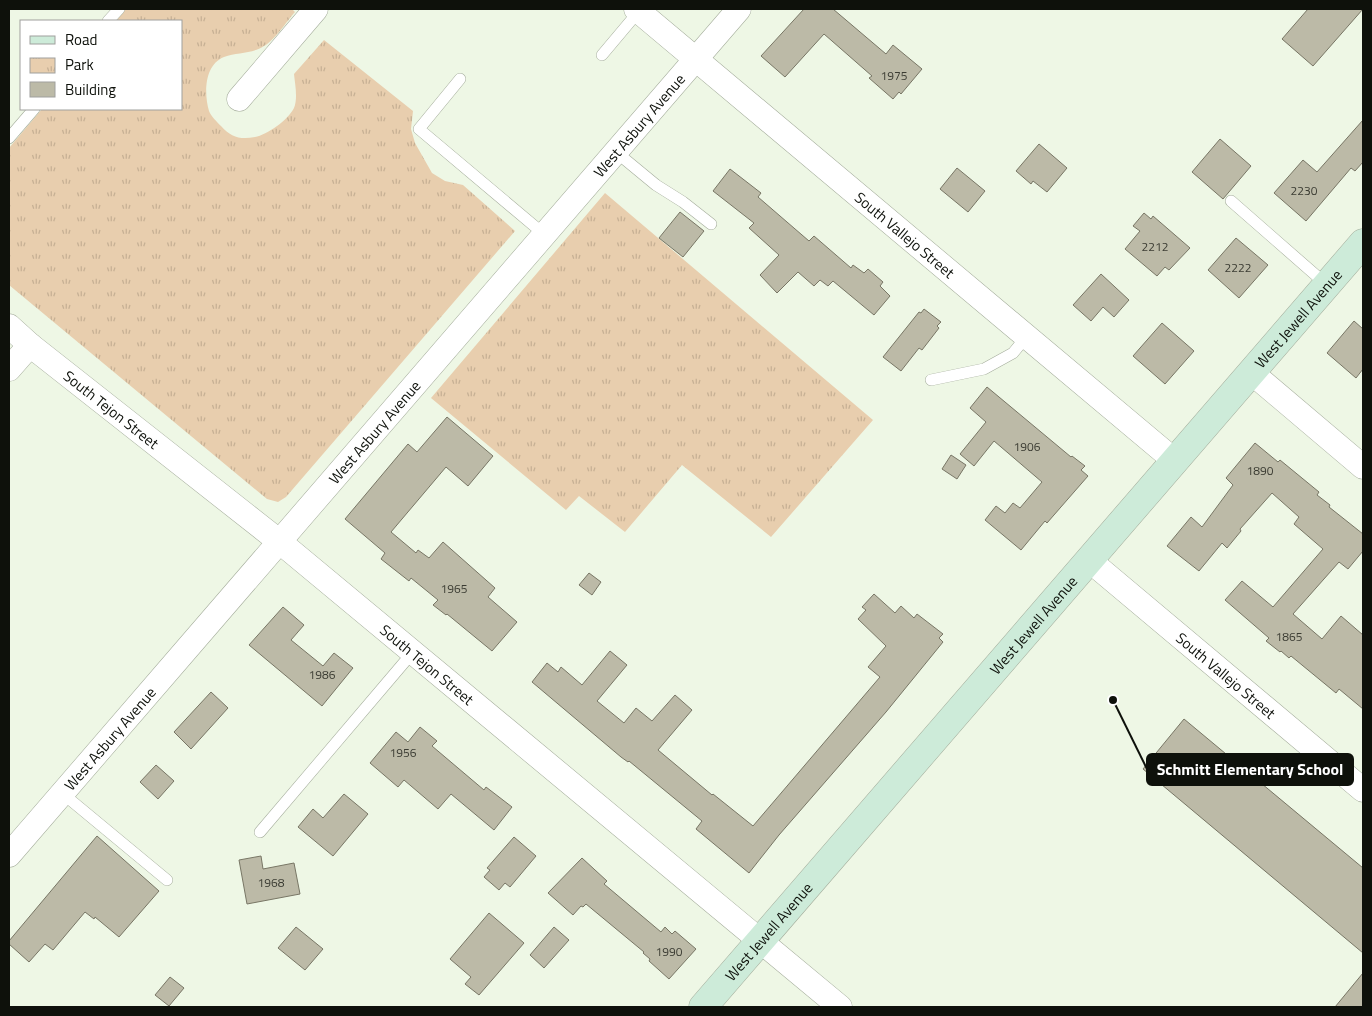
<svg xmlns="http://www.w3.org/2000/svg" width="1372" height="1016" viewBox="0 0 1372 1016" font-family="'Titillium Web',sans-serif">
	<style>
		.park { fill: url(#park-tufts) }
		.building { fill: #bcbaa7; stroke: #787665 }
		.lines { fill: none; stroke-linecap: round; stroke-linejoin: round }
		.lane-casing { stroke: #a4ac9b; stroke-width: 12 }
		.street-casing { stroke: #a4ac9b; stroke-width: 25 }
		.secondary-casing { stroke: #a4ac9b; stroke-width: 29 }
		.lane { stroke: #fff; stroke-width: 11 }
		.street { stroke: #fff; stroke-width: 24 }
		.secondary { stroke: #cdebd9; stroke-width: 28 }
		.labels { text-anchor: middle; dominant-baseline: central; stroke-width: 4; stroke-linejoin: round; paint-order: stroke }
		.number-label { font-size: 12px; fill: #3a3b32 }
		.street-label { font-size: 15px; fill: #0e110b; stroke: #fff }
		.leader { fill: none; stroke: #0e110b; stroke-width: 2 }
		.callout-dot { fill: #0e110b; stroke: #fff; stroke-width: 2 }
		.callout { fill: #0e110b; stroke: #0e110b; stroke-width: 2 }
		.callout-label { font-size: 16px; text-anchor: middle; font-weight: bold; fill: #fff }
	</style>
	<defs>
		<pattern id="park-tufts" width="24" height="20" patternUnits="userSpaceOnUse" patternTransform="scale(1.25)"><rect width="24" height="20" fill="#e8ceae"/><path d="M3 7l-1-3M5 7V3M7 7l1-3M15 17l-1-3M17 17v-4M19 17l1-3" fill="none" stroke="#c6b094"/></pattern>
	</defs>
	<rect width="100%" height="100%" fill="#eef7e5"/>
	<!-- park -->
	<g class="park">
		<path d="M126,9H292L295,12C287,21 274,41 264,46C252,54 237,52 224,57C204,65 204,94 209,111C211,116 217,122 221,126C231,137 240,140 255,137C267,135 288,120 294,108C298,98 295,84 294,74L324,40L413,111L411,129L415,143L432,173L445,181L463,185L515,231L286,497L278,502L267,499L9,285V148L42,109H181V21H116Z"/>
		<polygon points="605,193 873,420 771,537 682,465 625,532 579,496 566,510 431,398"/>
	</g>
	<!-- building -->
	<g class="building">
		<polygon points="804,9 833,9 886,54 893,45 922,69 901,94 899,92 893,99 869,78 872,76 824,34 785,77 761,56"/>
		<polygon points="1308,9 1363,9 1313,66 1282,39"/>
		<polygon points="1363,120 1363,162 1355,171 1351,168 1306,221 1274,193 1303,160 1317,172"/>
		<polygon points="1220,139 1251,166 1223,199 1192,172"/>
		<polygon points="1039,144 1067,168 1047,192 1033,181 1031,184 1016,171"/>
		<polygon points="957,168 985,191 968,212 940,189"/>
		<polygon points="730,169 761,193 758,197 809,241 814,236 851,268 853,265 864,273 868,269 883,282 880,286 890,296 874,315 833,281 828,286 820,280 814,286 798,272 777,293 760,275 779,255 749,228 754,223 713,191"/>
		<polygon points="680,212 704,231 683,257 659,238"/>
		<polygon points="1144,213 1151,219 1153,216 1190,248 1169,270 1165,267 1157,276 1125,249 1140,231 1133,226"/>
		<polygon points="1236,238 1268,265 1239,298 1208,270"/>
		<polygon points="1101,274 1129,300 1114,317 1103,307 1091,321 1073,305"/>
		<polygon points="924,309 941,322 937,326 939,328 922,350 919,348 901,371 883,357 919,312 921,313"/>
		<polygon points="1354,321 1363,329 1363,369 1356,378 1327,353"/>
		<polygon points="1162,323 1194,351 1165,384 1133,356"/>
		<polygon points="987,387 1071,457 1072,456 1085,466 1081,470 1088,476 1047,523 1045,521 1021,550 985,520 996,506 1005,513 1013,503 1020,508 1042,482 994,441 974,466 960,454 986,422 970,408"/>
		<polygon points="447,417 493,456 468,486 446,467 391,532 416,553 418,550 429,558 443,542 495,588 488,597 517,622 492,651 447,614 446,615 433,605 438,600 411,578 409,581 381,559 385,553 345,519 408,444 417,452"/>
		<polygon points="1255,443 1278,462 1280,460 1319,492 1317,495 1330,505 1329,507 1363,534 1363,551 1348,569 1339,562 1293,614 1322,639 1341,616 1363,635 1363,709 1339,689 1336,693 1291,656 1289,658 1281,651 1280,652 1266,641 1269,638 1225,600 1242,581 1273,607 1323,549 1294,524 1299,517 1272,493 1240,529 1241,531 1227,548 1222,543 1199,571 1167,546 1191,517 1202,527 1233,485 1226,478"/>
		<polygon points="951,455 966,465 957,479 942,469"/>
		<polygon points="589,573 601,582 592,595 579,585"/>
		<polygon points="874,594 895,613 901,606 914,618 917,614 943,634 939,638 943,642 886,712 779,835 749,873 696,829 702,821 629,761 628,762 621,757 532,682 547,663 558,672 561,667 582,685 610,651 627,665 597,701 624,723 636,708 652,721 675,695 692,710 658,750 712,795 713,794 753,826 880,677 868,667 886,646 858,619 866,610 862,607"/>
		<polygon points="283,607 304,625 291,640 323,666 334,653 353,668 322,706 249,645"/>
		<polygon points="211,692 228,708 191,749 174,732"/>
		<polygon points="1184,719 1363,868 1363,953 1143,769"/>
		<polygon points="420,727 437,741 432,746 484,790 486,787 512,807 494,830 451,794 438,809 404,780 398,787 370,763 396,732 408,742"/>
		<polygon points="156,765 174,781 158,799 140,782"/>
		<polygon points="344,794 368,814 333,856 298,827 313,809 323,818"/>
		<polygon points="97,836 159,891 119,937 95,917 94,919 85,912 53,950 45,944 29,962 9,944 9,941"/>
		<polygon points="514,837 536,856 510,887 505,883 499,890 484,877 490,870 487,868"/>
		<polygon points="261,856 263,869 294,863 300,894 247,904 239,860"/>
		<polygon points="582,858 607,881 604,884 661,932 665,927 672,934 675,931 696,949 669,979 649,961 650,959 643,953 644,952 586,904 583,907 581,906 573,915 548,893"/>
		<polygon points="489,913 524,943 479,995 465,984 471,977 450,959"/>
		<polygon points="296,927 323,949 305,970 278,948"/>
		<polygon points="554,927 569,940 544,968 530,955"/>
		<polygon points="1363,973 1363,1007 1335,1007"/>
		<polygon points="170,977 184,988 169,1006 155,995"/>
	</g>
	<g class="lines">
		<!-- lane casing -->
		<g class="lane-casing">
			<g id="lane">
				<polyline points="108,21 119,9"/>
				<polyline points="602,55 639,11"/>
				<polyline points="460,79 419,129 545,235"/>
				<polyline points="9,138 34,109"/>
				<polyline points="616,152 656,185 683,202 711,224"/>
				<polyline points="1231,201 1327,285"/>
				<polyline points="931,380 984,369 1013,353 1027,336"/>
				<polyline points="62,793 167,880"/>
				<polyline points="260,832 413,652"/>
			</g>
		</g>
		<!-- street casing -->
		<g class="street-casing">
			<g id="street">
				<path id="s1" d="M636,9L1175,461"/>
				<polyline points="239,99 316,9"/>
				<path id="s2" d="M9,326L30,345L280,542L840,1007"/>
				<polyline points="9,369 30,345"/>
				<polyline points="1252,373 1363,467"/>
				<path id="s3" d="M1089,560L1363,790"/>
				<path id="s4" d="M9,855L739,9"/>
			</g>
		</g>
		<!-- secondary casing -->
		<g class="secondary-casing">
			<g id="secondary">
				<path id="s5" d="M703,1007L1363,243"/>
			</g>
		</g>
		<!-- lane -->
		<use href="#lane" class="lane"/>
		<!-- street -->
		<use href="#street" class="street"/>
		<!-- secondary -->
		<use href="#secondary" class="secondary"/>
	</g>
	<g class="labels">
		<!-- number labels -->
		<g class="number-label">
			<text x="894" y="75">1975</text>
			<text x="1304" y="190">2230</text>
			<text x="1155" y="246">2212</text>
			<text x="1238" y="267">2222</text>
			<text x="1027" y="446">1906</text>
			<text x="1260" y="470">1890</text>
			<text x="454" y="588">1965</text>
			<text x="1289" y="636">1865</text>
			<text x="322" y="674">1986</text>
			<text x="403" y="752">1956</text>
			<text x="271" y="882">1968</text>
			<text x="669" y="951">1990</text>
		</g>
		<!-- street labels -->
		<g class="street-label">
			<text stroke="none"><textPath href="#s4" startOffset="964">West Asbury Avenue</textPath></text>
			<text stroke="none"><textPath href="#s1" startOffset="351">South Vallejo Street</textPath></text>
			<text stroke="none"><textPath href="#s5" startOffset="910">West Jewell Avenue</textPath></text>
			<text stroke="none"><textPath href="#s2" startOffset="132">South Tejon Street</textPath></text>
			<text stroke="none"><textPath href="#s4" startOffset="559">West Asbury Avenue</textPath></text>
			<text stroke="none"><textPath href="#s5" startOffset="505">West Jewell Avenue</textPath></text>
			<text stroke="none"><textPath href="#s2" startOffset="538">South Tejon Street</textPath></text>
			<text stroke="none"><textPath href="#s3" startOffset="179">South Vallejo Street</textPath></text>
			<text stroke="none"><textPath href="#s4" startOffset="154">West Asbury Avenue</textPath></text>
			<text stroke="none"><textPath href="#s5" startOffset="100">West Jewell Avenue</textPath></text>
		</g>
	</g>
	<!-- callouts -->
	<path class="leader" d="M1113 700L1147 769"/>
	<circle class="callout-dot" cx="1113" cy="700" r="5"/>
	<rect class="callout" x="1147" y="754" width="206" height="31" rx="5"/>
	<g class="callout-label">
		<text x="1250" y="775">Schmitt Elementary School</text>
	</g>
	<!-- border -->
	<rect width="1372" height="1016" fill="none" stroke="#0e110b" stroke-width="20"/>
	<!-- legend -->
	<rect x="20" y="20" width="162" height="90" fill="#ffffff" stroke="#9fa09d"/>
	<rect x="30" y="36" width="25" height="8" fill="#cdebd9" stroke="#9fa09d"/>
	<text x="65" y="45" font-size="15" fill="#0e110b">Road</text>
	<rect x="30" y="58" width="25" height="15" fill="url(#park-tufts)" stroke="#9fa09d"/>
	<text x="65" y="70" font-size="15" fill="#0e110b">Park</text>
	<rect x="30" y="82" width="25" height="15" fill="#bcbaa7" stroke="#9fa09d"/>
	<text x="65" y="95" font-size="15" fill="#0e110b">Building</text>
</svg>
